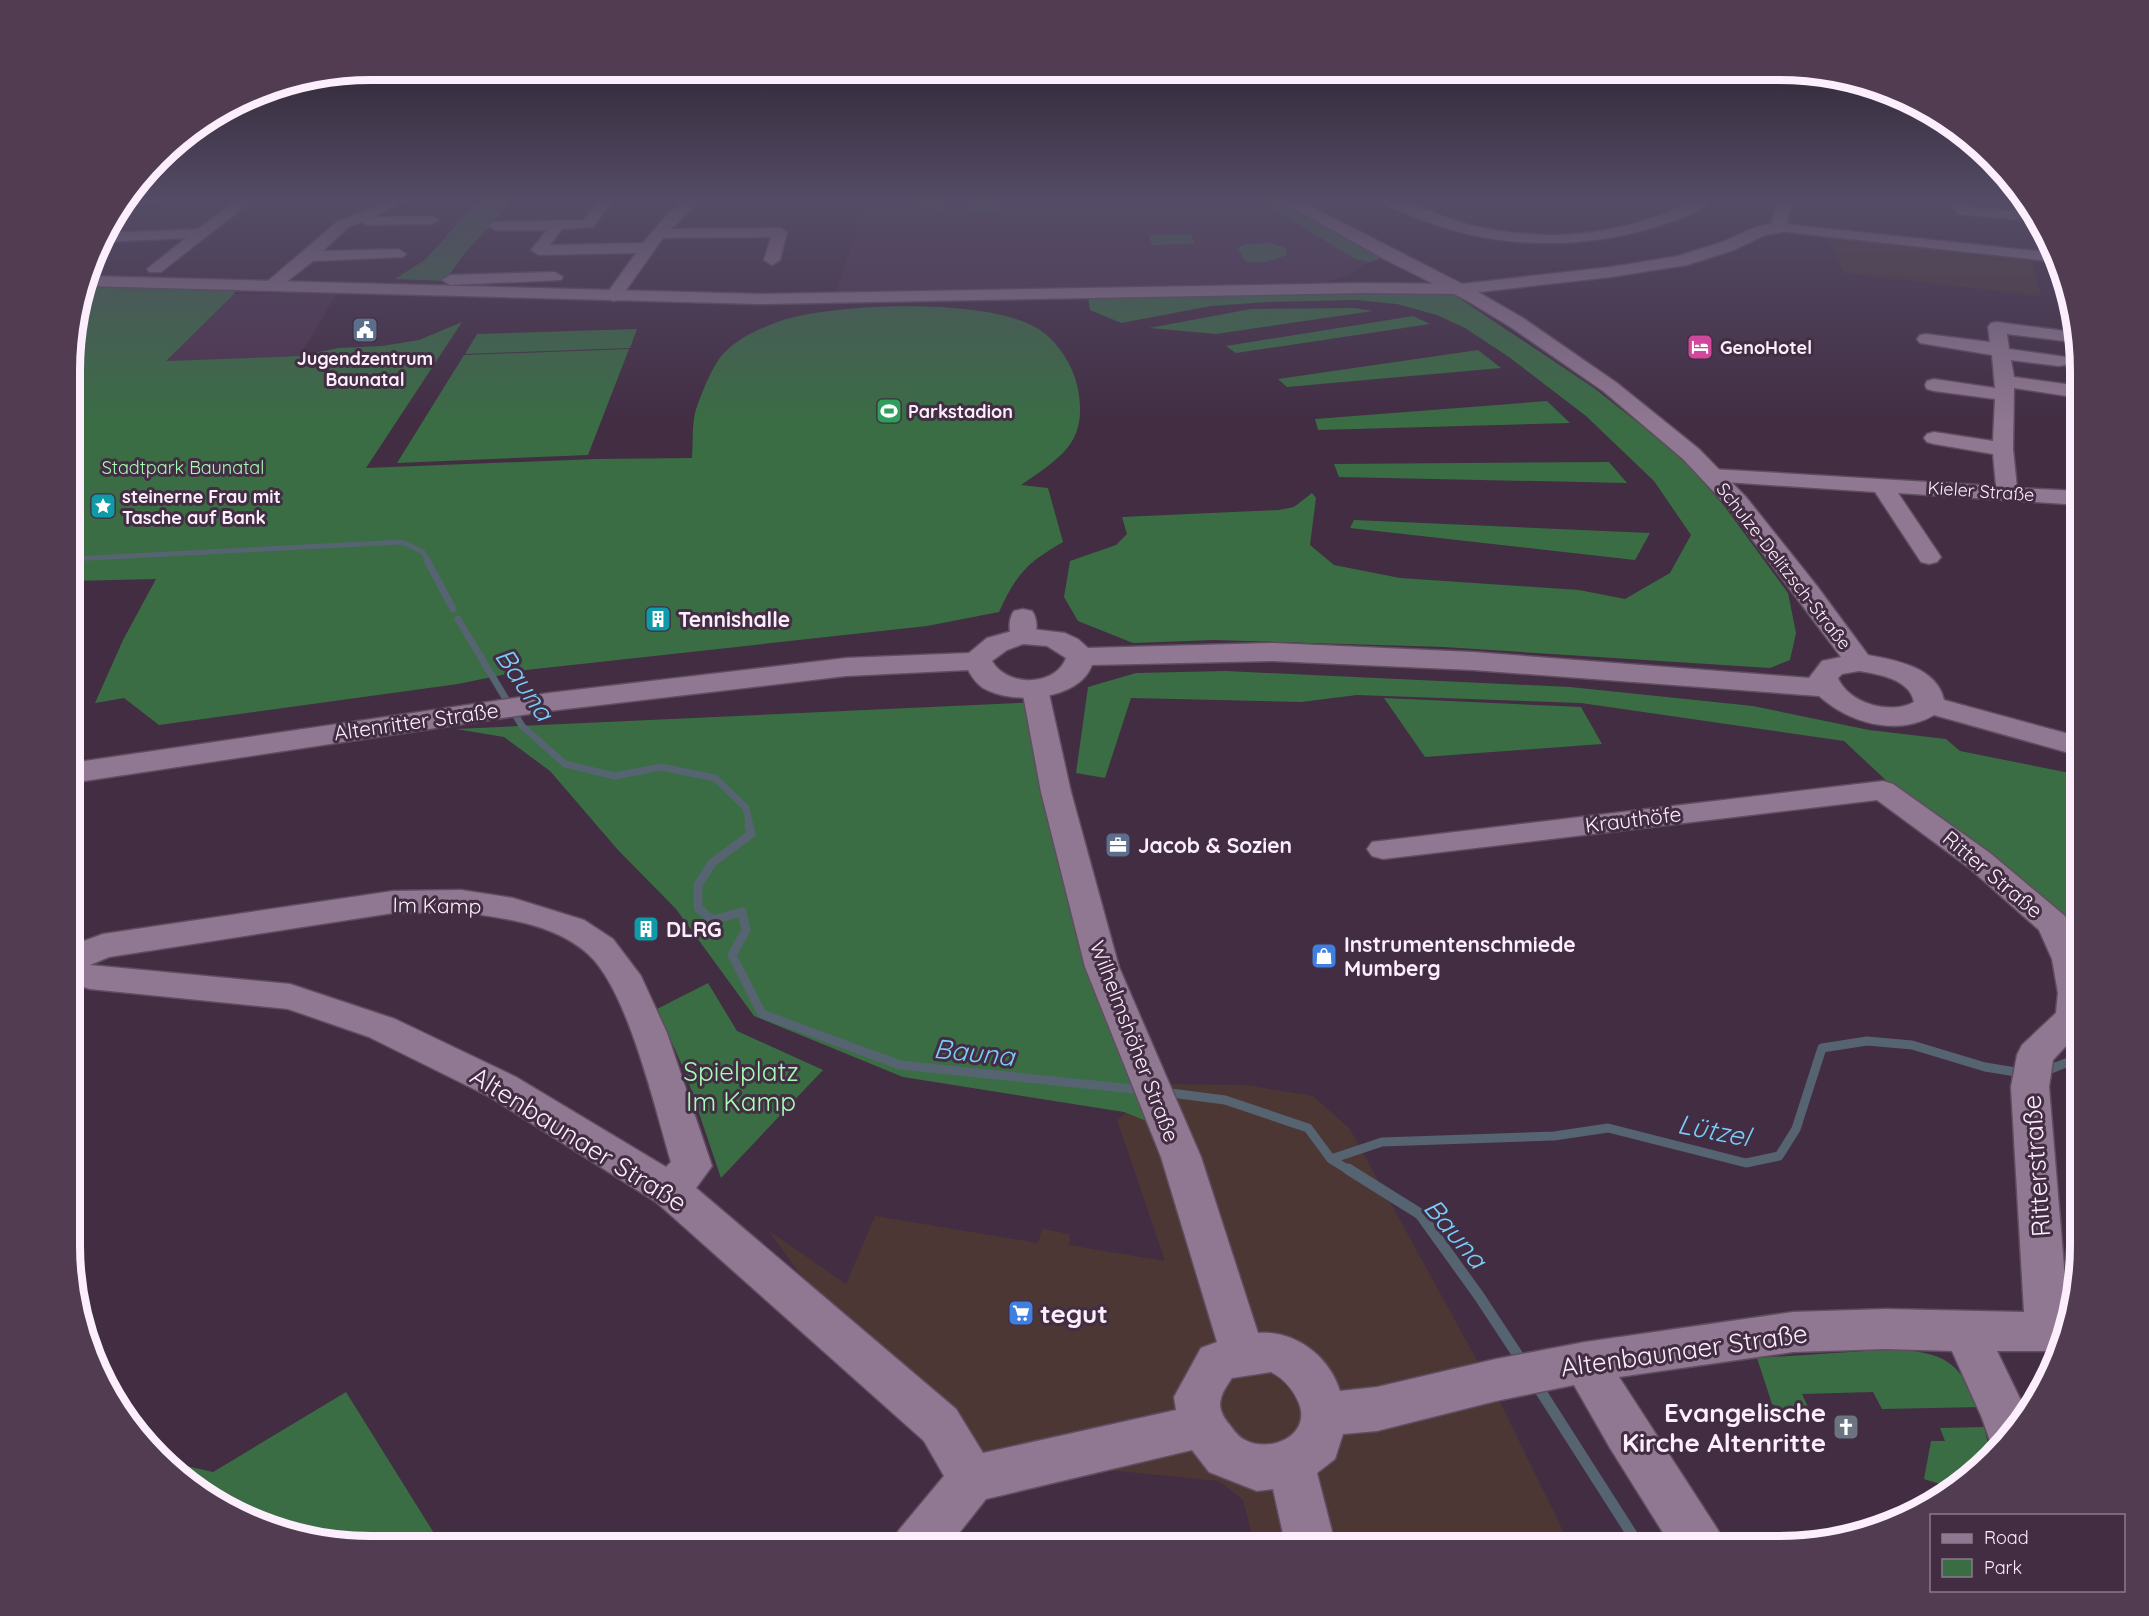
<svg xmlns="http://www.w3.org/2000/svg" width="2149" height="1616" viewBox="0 0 2149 1616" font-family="Quicksand,sans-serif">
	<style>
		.commercial { fill: #4c3735 }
		.built { fill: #4e3450 }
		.green { fill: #3a6d44 }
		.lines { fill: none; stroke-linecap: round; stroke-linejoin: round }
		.stream-far3 { stroke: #566371; stroke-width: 5 }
		.stream-far2 { stroke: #566371; stroke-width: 7 }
		.stream-far1 { stroke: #566371; stroke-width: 9 }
		.stream { stroke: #566371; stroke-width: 11 }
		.minor-casing { stroke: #5f4d60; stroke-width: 3 }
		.tertiary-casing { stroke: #5f4d60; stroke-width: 3 }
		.secondary-casing { stroke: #5f4d60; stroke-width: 3 }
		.minor { fill: #917892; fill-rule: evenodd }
		.tertiary { fill: #917892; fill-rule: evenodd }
		.secondary { fill: #917892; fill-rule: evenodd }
		.labels { text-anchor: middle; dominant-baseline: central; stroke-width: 6; stroke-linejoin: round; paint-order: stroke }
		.far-poi-label { font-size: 18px; font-weight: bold; fill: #fceefc; stroke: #422d43; text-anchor: start }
		.far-park-label { font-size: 18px; fill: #a6fcb4; stroke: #422d43 }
		.far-street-label { font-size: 18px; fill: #fceefc; stroke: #422d43 }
		.poi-label { font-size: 21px; font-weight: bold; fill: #fceefc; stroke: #422d43; text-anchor: start }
		.street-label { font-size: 21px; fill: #fceefc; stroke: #422d43 }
		.near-park-label { font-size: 26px; fill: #a6fcb4; stroke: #422d43 }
		.near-street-label { font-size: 26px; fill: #fceefc; stroke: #422d43 }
		.near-poi-label { font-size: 26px; font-weight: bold; fill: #fceefc; stroke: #422d43; text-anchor: start }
		.near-water-label { font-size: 27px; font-style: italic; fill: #79cdfa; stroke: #422d43 }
		.rim { fill: none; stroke: #fceefc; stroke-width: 8 }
	</style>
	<rect width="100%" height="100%" fill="#422d43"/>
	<!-- commercial -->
	<g class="commercial">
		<polygon points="1825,235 2031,259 2041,296 1844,273"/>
		<polygon points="1160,1084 1245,1085 1313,1096 1350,1129 1501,1404 1571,1547 1255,1547 1243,1500 1219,1481 966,1456 847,1338 768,1230 846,1284 875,1216 1038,1243 1042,1229 1070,1234 1069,1245 1165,1261 1117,1120"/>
	</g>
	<!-- built -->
	<g class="built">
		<polygon points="866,199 1278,199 1381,258 1363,265 1349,275 1326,282 837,291"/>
		<polygon points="337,293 300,356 165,361 234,294"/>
	</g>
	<!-- green -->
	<g class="green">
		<polygon points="479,199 511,199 508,206 464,254 445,281 395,279 426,259"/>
		<polygon points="898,199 948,199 943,210 887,203"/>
		<polygon points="969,199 999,199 999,211 968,211"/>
		<polygon points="1257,199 1278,199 1381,258 1370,262 1355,259"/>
		<polygon points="1191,234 1195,244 1152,245 1149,235"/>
		<path d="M1270,243L1286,248V255C1272,261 1259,265 1245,261L1238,248L1245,244Z"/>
		<path d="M87,285L236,288L234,294L166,361L300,356L338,348L382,346L419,340L462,322L366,468L596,459L692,458C693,444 692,426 695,413C700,397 713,363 725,352C740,337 761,328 780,321C837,303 983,298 1035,327C1056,338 1074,366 1078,389C1088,443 1061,457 1021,485L1048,488L1063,542C1027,563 1017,573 999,612L927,626L526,670L458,684L159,725L124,698L95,703L123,640L156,579L71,581L72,331Z"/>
		<polygon points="1450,292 1594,388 1680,456 1725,507 1788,593 1796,633 1790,660 1770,668 1444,647 1214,640 1133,643 1078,621 1064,597 1070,561 1116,545 1127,534 1122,517 1279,510 1294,507 1312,493 1316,498 1310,545 1334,565 1400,578 1579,590 1625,599 1670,573 1691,535 1654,481 1586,416 1509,357 1465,328 1437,315 1397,304 1355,300 1267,302 1211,306 1121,323 1090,310 1088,298"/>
		<polygon points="1355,308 1373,311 1216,334 1149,328 1251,309"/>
		<polygon points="1413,316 1430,324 1236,353 1226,346"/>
		<polygon points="637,329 630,348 465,354 477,334"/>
		<polygon points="629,349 588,455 397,463 464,355"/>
		<polygon points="1478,350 1501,368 1287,387 1278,379"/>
		<polygon points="1547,401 1570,423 1318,430 1315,419"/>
		<polygon points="1609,462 1627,483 1339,477 1334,464"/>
		<polygon points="1354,520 1650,533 1635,560 1350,528"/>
		<polygon points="1226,671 1570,687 1753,706 1869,730 1946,739 1960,751 2080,775 2080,938 2055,910 1890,784 1844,741 1581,703 1357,695 1301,702 1131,698 1105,778 1076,773 1088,687 1136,673"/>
		<polygon points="1384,698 1581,707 1602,744 1425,757"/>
		<polygon points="1037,702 1056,792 1169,1130 1124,1112 903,1077 754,1016 676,909 618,850 550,771 504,737 456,729"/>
		<polygon points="708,983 737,1031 823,1070 721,1178 685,1072 657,1009"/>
		<path d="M1895,1349C1949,1354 1955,1361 1982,1407L1882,1409L1873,1392L1802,1394L1808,1407H1800L1794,1416L1772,1404L1757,1358Z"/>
		<polygon points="346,1392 442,1546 351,1546 256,1524 172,1472 164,1461 213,1472"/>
		<polygon points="1984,1427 1991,1455 1949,1487 1924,1479 1931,1441 1945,1441 1940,1428"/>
	</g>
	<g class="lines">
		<!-- stream-far3 -->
		<polyline class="stream-far3" points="71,559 402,542 423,552 428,562"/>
		<!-- stream-far2 -->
		<g class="stream-far2">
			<polyline points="427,560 453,609"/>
			<polyline points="458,619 522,726 565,764 615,776 661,767 715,778 746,808 750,827"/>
		</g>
		<!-- stream-far1 -->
		<g class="stream-far1">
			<polyline points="749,825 751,834 712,863 698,885 698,908 712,920 742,912 746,930 732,955 762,1014 900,1065 1143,1090"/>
			<polyline points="2043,1072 2071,1061 2079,1051"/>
			<polyline points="1163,1092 1225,1100 1308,1128 1331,1159 1350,1171"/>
			<polyline points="1331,1159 1382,1142 1554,1136 1608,1128 1746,1163 1779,1156 1796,1129 1822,1048 1867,1041 1912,1045 1985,1067 2022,1073"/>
		</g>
		<!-- stream -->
		<g class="stream">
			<polyline points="1348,1169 1420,1214 1479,1296 1523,1363"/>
			<polyline points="1536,1384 1640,1547"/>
		</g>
		<!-- minor casing -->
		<g class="minor-casing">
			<g id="minor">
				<polygon points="127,199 165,199 158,203 120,207"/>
				<polygon points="238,199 254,199 161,272 149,272 147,269 186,238 102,242 105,233 198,229"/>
				<polygon points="392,199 410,199 374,217 432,216 439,220 432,224 368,225 361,222 347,228 323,251 398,249 406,254 403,257 313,261 280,287 268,287 266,284 268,281 337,222"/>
				<polygon points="604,199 622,199 607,208 593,227 562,229 550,245 643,243 665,217 686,199 701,199 671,229 780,228 787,232 780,260 772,265 764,260 771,237 663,238 619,300 613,301 605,296 636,253 539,255 531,250 547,230 495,230 488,226 495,222 584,220 597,202"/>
				<path d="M1379,199C1407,198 1438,216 1466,224C1492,231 1520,234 1547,235C1585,236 1622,228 1659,216C1681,209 1689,198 1714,199C1705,210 1675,221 1661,225C1581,251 1490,250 1411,215C1401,211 1386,207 1379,199Z"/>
				<polygon points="1950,199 1964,199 1968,207 2030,212 2036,221 1957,214"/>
				<polygon points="1782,224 2055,253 2058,262 1777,231 1775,228 1777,225"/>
				<polygon points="555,272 563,277 561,280 450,285 442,280 450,275"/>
				<polygon points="1997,322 2065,331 2071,332 2074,336 2071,340 2065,341 2007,334 2009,349 2059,356 2065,357 2068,361 2065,365 2059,366 2011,360 2014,377 2080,386 2080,398 2014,388 2013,449 2017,488 2080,491 2080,505 1898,493 1941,557 1937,562 1929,564 1921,562 1875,492 1711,481 1703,480 1700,475 1703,470 1711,469 1996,486 1993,454 1934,444 1927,442 1924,438 1927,434 1934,432 1993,441 1995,399 1934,391 1927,389 1925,385 1927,381 1934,379 1995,388 1992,355 1920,343 1917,339 1920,335 1926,334 1990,342 1988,327 1991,323"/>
				<path d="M1023,609L1032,611C1038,619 1038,633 1032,641L1023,644L1014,641C1008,633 1008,619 1014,611Z"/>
				<path d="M1035,681L1045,683L1048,689L1071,792L1119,967L1201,1157L1258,1333C1295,1330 1329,1356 1340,1391L1377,1387L1496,1359L1585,1342L1793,1312L1886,1309L2024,1312L2011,1087L2017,1055L2022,1045L2056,1013L2058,993L2052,959L2039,930L1968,867L1877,800L1383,859L1372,856L1367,849L1372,842L1883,781L1893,784L1990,853L2065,916L2080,945L2079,1032L2053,1060L2049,1087L2068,1315L2059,1354L2047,1351H1997L2026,1411L2005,1444L1994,1452L1982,1418L1952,1351L1886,1349L1793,1352L1619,1377L1718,1530L1726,1547H1672L1610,1448L1574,1385L1496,1401L1377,1431L1343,1434L1335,1459L1317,1473L1336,1547H1286L1273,1489L1257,1491L1209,1472L1192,1450L986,1499L948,1547H891L899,1530L944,1476L924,1441L656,1202L490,1097L369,1037L288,1009L90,989L70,983V946L103,934L393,891L461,890L513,898L584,920L613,939L641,976L667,1033L712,1166L696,1188L956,1409L983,1453L1176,1410L1174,1397L1201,1348L1217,1342L1161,1157L1085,967L1041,792L1022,689L1025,683ZM461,912C504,918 556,924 589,955C628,991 655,1109 671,1162L666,1167L516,1077L395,1019L290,984L90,965L109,957L393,913ZM1271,1372C1285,1379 1295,1392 1300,1406C1309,1437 1269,1453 1245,1440C1238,1437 1233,1429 1229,1424C1223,1417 1218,1407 1221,1399C1222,1392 1228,1384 1232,1378Z"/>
			</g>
		</g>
		<!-- tertiary casing -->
		<g class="tertiary-casing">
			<polygon id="tertiary" points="1777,199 1793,199 1787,223 1790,228 1788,231 1765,235 1734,250 1687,265 1611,277 1461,294 1361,293 760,304 87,286 90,276 760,294 1361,283 1461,284 1611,267 1678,256 1722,242 1756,227 1772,224"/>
		</g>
		<!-- secondary casing -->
		<g class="secondary-casing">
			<path id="secondary" d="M1277,199H1296L1478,292L1523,318L1617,383L1699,449L1746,497L1817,586L1868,655C1895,660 1937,667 1944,700L2080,737V756L1934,715C1897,737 1849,723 1819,696L1473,670L1273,661L1092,665C1079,701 1012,705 983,688C976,683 972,677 968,670L846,676L549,711L71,783V763L549,693L846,658L969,653L987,638L1023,628L1065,633L1078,639L1088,648L1273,643L1473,652L1809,678L1822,661L1841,657L1728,507L1683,459L1603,391L1509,326L1466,300L1384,259ZM1023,644L1047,646L1066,658C1055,687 1007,687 992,661L1007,650ZM1859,671C1878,674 1910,679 1914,702C1891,715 1849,704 1838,678L1842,674Z"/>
		</g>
		<!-- minor -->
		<use href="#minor" class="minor"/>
		<!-- tertiary -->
		<use href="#tertiary" class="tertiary"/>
		<!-- secondary -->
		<use href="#secondary" class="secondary"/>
	</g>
	<!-- sky -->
	<linearGradient id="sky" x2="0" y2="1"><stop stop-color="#241925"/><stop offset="0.47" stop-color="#544c66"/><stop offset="1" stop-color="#544c66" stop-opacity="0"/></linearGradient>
	<rect width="2149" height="425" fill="url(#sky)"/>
	<!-- icons -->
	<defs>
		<g id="civic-square" transform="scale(1.35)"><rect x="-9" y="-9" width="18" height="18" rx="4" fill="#5c6f8a" stroke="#422d43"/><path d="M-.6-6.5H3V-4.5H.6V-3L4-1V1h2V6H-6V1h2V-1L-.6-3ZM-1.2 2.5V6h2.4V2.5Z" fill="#fff"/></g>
		<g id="hotel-square" transform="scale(1.35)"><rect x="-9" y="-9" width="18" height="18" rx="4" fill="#d1479c" stroke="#422d43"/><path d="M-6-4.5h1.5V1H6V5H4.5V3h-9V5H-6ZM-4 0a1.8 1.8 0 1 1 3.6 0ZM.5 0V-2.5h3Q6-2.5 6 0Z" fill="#fff"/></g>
		<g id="stadium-square" transform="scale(1.35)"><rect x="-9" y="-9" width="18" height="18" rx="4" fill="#2e9e5b" stroke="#422d43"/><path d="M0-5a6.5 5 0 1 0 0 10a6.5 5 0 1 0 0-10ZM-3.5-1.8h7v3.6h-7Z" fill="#fff"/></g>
		<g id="sight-square" transform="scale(1.35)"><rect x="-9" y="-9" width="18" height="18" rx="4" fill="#0f9aa8" stroke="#422d43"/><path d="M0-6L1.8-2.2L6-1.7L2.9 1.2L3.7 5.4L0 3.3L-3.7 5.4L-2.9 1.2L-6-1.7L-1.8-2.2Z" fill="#fff"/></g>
		<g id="building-square" transform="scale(1.35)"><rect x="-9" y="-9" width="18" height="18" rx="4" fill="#0f9aa8" stroke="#422d43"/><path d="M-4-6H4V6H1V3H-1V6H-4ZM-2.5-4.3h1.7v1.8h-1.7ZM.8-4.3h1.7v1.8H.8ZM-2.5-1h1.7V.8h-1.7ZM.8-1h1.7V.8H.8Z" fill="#fff"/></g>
		<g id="office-square" transform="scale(1.35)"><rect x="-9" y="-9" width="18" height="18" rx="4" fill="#5c6f8a" stroke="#422d43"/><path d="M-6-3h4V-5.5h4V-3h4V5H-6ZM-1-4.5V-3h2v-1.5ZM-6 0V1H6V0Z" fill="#fff"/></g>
		<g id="shop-square" transform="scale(1.35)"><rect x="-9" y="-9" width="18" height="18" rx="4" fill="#3f7fe0" stroke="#422d43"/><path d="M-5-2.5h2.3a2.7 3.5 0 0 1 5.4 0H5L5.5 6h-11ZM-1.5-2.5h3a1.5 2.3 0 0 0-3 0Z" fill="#fff"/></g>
		<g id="supermarket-square" transform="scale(1.35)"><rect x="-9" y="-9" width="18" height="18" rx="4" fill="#3f7fe0" stroke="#422d43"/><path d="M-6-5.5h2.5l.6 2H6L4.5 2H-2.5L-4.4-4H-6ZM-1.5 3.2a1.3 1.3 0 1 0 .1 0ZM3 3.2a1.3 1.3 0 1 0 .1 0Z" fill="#fff"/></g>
		<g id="church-square" transform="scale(1.35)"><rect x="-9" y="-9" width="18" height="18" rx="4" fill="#6b7280" stroke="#422d43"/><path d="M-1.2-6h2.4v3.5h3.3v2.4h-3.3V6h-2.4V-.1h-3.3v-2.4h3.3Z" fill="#fff"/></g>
	</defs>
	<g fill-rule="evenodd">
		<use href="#civic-square" x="365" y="330"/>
		<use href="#hotel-square" x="1700" y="347"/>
		<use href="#stadium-square" x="889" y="411"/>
		<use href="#sight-square" x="103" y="506"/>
		<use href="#building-square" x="658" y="619"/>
		<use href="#office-square" x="1118" y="845"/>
		<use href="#building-square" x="646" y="929"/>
		<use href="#shop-square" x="1324" y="956"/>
		<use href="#supermarket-square" x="1021" y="1313"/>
		<use href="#church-square" x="1846" y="1427"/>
	</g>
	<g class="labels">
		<!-- far-poi labels -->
		<g class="far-poi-label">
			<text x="1720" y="347">GenoHotel</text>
			<text x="365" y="358" text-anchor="middle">Jugendzentrum<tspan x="365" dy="21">Baunatal</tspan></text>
			<text x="908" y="411">Parkstadion</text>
			<text x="122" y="496">steinerne Frau mit<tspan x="122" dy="21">Tasche auf Bank</tspan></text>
		</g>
		<!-- far-park labels -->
		<g class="far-park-label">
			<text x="183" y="467">Stadtpark Baunatal</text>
		</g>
		<!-- far-street labels -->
		<g class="far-street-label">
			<text transform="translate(1981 491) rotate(4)">Kieler Straße</text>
			<text transform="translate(1784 566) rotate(52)">Schulze-Delitzsch-Straße</text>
		</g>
		<!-- poi labels -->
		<g class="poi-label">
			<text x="678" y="619">Tennishalle</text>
			<text x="1138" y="845">Jacob &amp; Sozien</text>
			<text x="666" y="929">DLRG</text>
			<text x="1344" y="944">Instrumentenschmiede<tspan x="1344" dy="24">Mumberg</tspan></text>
		</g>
		<!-- street labels -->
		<g class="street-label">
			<text transform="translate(416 721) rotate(-8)">Altenritter Straße</text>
			<text transform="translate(1633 819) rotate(-7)">Krauthöfe</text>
			<text transform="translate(1993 874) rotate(40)">Ritter Straße</text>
			<text transform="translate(437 905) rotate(1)">Im Kamp</text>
			<text transform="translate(1135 1041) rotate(69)">Wilhelmshöher Straße</text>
		</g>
		<!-- near-park labels -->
		<g class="near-park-label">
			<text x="741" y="1071">Spielplatz<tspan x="741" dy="30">Im Kamp</tspan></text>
		</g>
		<!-- near-street labels -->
		<g class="near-street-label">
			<text transform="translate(579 1139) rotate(32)">Altenbaunaer Straße</text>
			<text transform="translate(2036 1166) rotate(-94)">Ritterstraße</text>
			<text transform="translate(1684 1350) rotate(-8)">Altenbaunaer Straße</text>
		</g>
		<!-- near-poi labels -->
		<g class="near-poi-label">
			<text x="1040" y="1313">tegut</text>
			<text x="1826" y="1412" text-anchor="end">Evangelische<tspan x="1826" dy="30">Kirche Altenritte</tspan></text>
		</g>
		<!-- near-water labels -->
		<g class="near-water-label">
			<text transform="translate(525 684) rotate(56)">Bauna</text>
			<text transform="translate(974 1052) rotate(6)">Bauna</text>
			<text transform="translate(1714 1130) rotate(11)">Lützel</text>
			<text transform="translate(1456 1233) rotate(50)">Bauna</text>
		</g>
	</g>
	<!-- crop -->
	<path d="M0 0H2149V1616H0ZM371 80H1779A291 291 0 0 1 2070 371V1245A291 291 0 0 1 1779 1536H371A291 291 0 0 1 80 1245V371A291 291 0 0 1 371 80Z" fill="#513c52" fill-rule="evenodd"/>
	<path class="rim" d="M371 80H1779A291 291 0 0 1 2070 371V1245A291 291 0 0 1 1779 1536H371A291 291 0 0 1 80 1245V371A291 291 0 0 1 371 80Z"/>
	<!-- legend -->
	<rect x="1930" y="1514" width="195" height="78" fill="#422d43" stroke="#8c7a8d" stroke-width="1.5"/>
	<rect x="1942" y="1534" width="30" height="9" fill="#917892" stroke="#8c7a8d" stroke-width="1.5"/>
	<text x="1984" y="1544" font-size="18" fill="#fceefc">Road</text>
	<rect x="1942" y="1559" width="30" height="18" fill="#3a6d44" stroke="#8c7a8d" stroke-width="1.5"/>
	<text x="1984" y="1574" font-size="18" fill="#fceefc">Park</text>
</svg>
